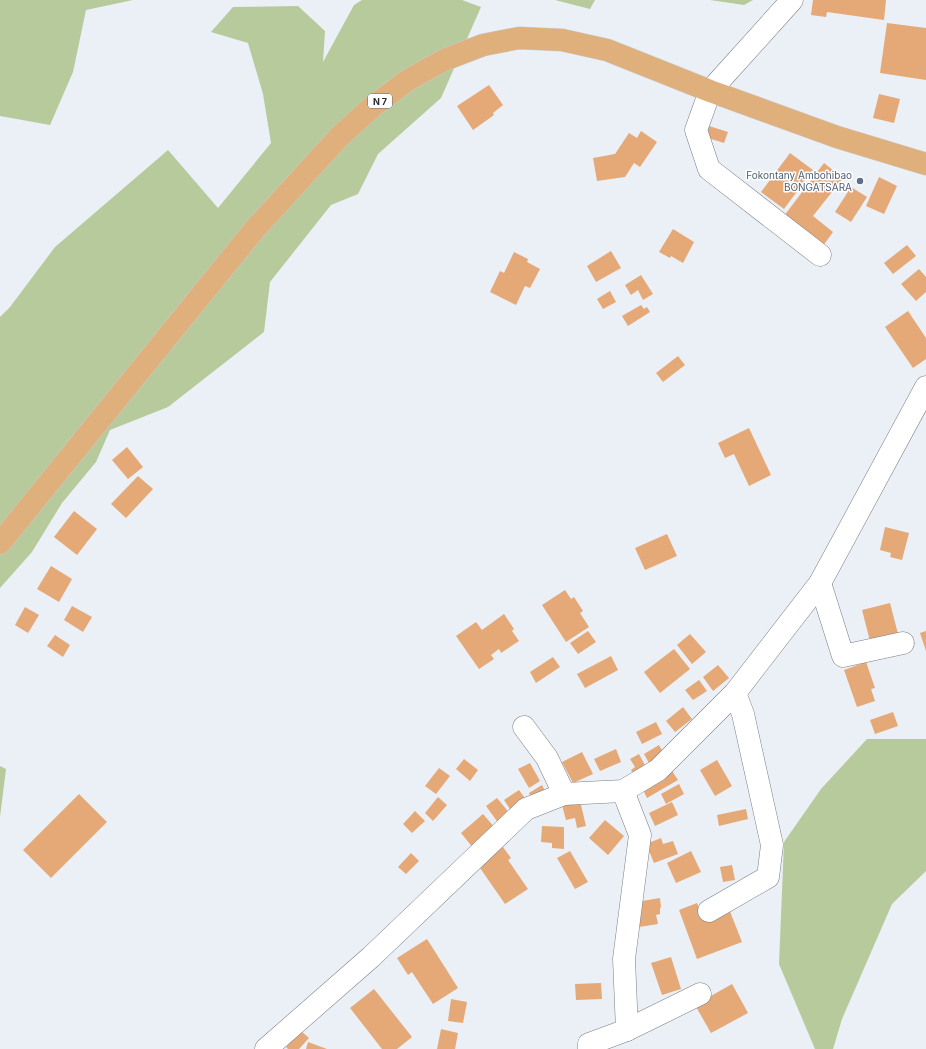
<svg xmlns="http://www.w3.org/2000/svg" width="926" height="1049" viewBox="0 0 926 1049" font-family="Inter,sans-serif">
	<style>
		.green { fill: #b6ca9b }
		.building { fill: #e5a877 }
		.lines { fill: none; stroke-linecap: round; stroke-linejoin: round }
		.street-casing { stroke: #7a7e84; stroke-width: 23 }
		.primary-casing { stroke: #cbcccd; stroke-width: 23 }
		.street { stroke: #fff; stroke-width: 22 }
		.primary { stroke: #e0b07c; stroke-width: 22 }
		.service-dot { fill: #5c6f8a; stroke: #fff; stroke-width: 1.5 }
		.labels { text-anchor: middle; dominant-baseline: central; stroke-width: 3; stroke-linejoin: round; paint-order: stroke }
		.shield { fill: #fff; stroke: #686a6c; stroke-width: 1 }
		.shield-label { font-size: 9px; font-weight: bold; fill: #282a2d }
		.service-label { font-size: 10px; fill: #4e5e75; stroke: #fff; text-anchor: end }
	</style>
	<rect width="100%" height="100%" fill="#ebf0f6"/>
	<!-- green -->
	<g class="green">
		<polygon points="0,0 133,0 86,10 73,72 50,125 0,116"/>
		<polygon points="362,0 462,0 481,7 441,98 378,154 358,194 331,205 270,282 264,332 168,407 110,430 96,462 62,503 32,552 0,588 0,317 10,307 55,247 168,150 218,208 271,143 263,94 248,43 211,32 233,7 298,6 325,31 323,62 354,5"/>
		<polygon points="555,0 595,0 590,9"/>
		<polygon points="710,0 753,0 744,5"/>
		<polygon points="867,739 926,739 926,871 892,904 842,1019 833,1049 815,1049 779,964 784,842 821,789"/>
		<polygon points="0,766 6,769 0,817"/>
	</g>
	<!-- building -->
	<g class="building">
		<polygon points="813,0 886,0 884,20 827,12 826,17 811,15"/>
		<polygon points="887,23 926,28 926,80 880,73"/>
		<polygon points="489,85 503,105 493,113 494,115 473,130 457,106"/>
		<polygon points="879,94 900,99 894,123 873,118"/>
		<polygon points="709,126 728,132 724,143 705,137"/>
		<polygon points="641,131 657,142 640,167 634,163 625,177 597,181 593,158 615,154 629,133 637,138"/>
		<polygon points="790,153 813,170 784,209 761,192"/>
		<polygon points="824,163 843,178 813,216 833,232 820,250 781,220"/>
		<polygon points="879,177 897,186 884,214 866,206"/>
		<polygon points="851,187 867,197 851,222 835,212"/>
		<polygon points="673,229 694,242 683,263 671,256 670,258 659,252"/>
		<polygon points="907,245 916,256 893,274 884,263"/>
		<polygon points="611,251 621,268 596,282 587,266"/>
		<polygon points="514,252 528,259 527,262 540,269 530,288 525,286 516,305 490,292 500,271 504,273"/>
		<polygon points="919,269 926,277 926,292 916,301 901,284"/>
		<polygon points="641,275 653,294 643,300 638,290 631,295 625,285"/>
		<polygon points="610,291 616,302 603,309 597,299"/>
		<polygon points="641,305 644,309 647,307 650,312 628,326 622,316"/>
		<polygon points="908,311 926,338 926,359 913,368 885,327"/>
		<polygon points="678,356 685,365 663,382 656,373"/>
		<polygon points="749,428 771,475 749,486 734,454 725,458 718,443"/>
		<polygon points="127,447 143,467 128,479 112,460"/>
		<polygon points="138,476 153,489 126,518 111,504"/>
		<polygon points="74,511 97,529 77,555 54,537"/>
		<polygon points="885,527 909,533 902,560 890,557 891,553 880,550"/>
		<polygon points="667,534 677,556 645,570 635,548"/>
		<polygon points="51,566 72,579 59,602 37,589"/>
		<polygon points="565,590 571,599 574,597 583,611 580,613 589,627 566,642 542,605"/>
		<polygon points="890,603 898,634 870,641 862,610"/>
		<polygon points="72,606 92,617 83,632 64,620"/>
		<polygon points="25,607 39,615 28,633 15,625"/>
		<polygon points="504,614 514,629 512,631 519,641 501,653 499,649 491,655 494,659 479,669 456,636 476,622 482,630"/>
		<polygon points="588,631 596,642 578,654 570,643"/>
		<polygon points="926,631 926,651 920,633"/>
		<polygon points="690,634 706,652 692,664 677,645"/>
		<polygon points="55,635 70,645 63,657 47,646"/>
		<polygon points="674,649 690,669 660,693 644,672"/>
		<polygon points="611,656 618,670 585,688 577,674"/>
		<polygon points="553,657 560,667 536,683 530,672"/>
		<polygon points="866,662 875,688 871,689 875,701 857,707 844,670"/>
		<polygon points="718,665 729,678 713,691 703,677"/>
		<polygon points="699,680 707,691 693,700 685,690"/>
		<polygon points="683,707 692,719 675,732 666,721"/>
		<polygon points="893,712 898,726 875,734 870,720"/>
		<polygon points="656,722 662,734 642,744 636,732"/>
		<polygon points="659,745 664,754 649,763 644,754"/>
		<polygon points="616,749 621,762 600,771 594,759"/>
		<polygon points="582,752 593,774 573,783 562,762"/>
		<polygon points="639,754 648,771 636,778 631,770 635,767 630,759"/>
		<polygon points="464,759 478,770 470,781 456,769"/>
		<polygon points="717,760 732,786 715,796 700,770"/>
		<polygon points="530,763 540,781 529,788 518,769"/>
		<polygon points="439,768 450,776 436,794 425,786"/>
		<polygon points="672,771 678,780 647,798 642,788"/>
		<polygon points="679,784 684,794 666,804 661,794"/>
		<polygon points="542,785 546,793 533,800 529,793"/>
		<polygon points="519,790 527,801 512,812 504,800"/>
		<polygon points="79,794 107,822 51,878 23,850"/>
		<polygon points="438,797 447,805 433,821 425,813"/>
		<polygon points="497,798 511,815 499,824 486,806"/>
		<polygon points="580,801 586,826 577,828 575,818 566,820 562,805"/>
		<polygon points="672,802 678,815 655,826 649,813"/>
		<polygon points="746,809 748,819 719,826 717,815"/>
		<polygon points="415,811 425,821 412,833 403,824"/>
		<polygon points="483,814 496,829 474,849 461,833"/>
		<polygon points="605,820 624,836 608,855 589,838"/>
		<polygon points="542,826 564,827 564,849 552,848 552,843 541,842"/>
		<polygon points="661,838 663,844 673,841 678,854 654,863 646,844"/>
		<polygon points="503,847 511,858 508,860 528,889 505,904 478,865"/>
		<polygon points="570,851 588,882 575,889 557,858"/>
		<polygon points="691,851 701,872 676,883 667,863"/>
		<polygon points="411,853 419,861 406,874 398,867"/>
		<polygon points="732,865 735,880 723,882 720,867"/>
		<polygon points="660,898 661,908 660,908 660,914 656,915 658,924 639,927 636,902"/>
		<polygon points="697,903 703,919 729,909 742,942 697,959 679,910"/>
		<polygon points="427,939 458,988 433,1004 412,972 408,975 397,958"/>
		<polygon points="671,957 681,989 662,995 651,963"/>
		<polygon points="601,983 602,999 576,1000 575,984"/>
		<polygon points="732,984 748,1013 711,1033 695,1005"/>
		<polygon points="374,989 412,1037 397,1049 382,1049 350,1008"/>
		<polygon points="451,999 467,1002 463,1023 448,1021"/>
		<polygon points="441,1029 458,1033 455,1049 437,1049"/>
		<polygon points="301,1031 309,1038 299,1049 288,1049 286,1047"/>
		<polygon points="308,1042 327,1049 306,1049"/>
	</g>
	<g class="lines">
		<!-- street casing -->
		<g class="street-casing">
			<g id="street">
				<polyline points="792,0 710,91 696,130 709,169 820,255"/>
				<polyline points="820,583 843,656 903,643"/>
				<polyline points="524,727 547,758 564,794"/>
				<polyline points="709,911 768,877 772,845 743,714 735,693"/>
				<polyline points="627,1030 700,994"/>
				<polyline points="266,1049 371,957 526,809 564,794 623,791 658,770 735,693 820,583 926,387"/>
				<polyline points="589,1049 589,1044 627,1030 624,959 640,835 623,791"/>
			</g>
		</g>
		<!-- primary casing -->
		<g class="primary-casing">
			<polyline id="primary" points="0,543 254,230 339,137 372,107 408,80 444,60 483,45 519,38 562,40 607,50 710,91 837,137 926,164"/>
		</g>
		<!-- street -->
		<use href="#street" class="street"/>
		<!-- primary -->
		<use href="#primary" class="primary"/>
	</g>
	<!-- markers -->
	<circle class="service-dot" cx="860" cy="181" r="4"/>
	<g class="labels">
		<!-- shield labels -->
		<rect class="shield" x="368" y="94" width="24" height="14" rx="3"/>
		<g class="shield-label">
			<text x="380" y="101">N 7</text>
		</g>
		<!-- service labels -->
		<g class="service-label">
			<text x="852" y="175">Fokontany Ambohibao<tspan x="852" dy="12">BONGATSARA</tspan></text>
		</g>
	</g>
</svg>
